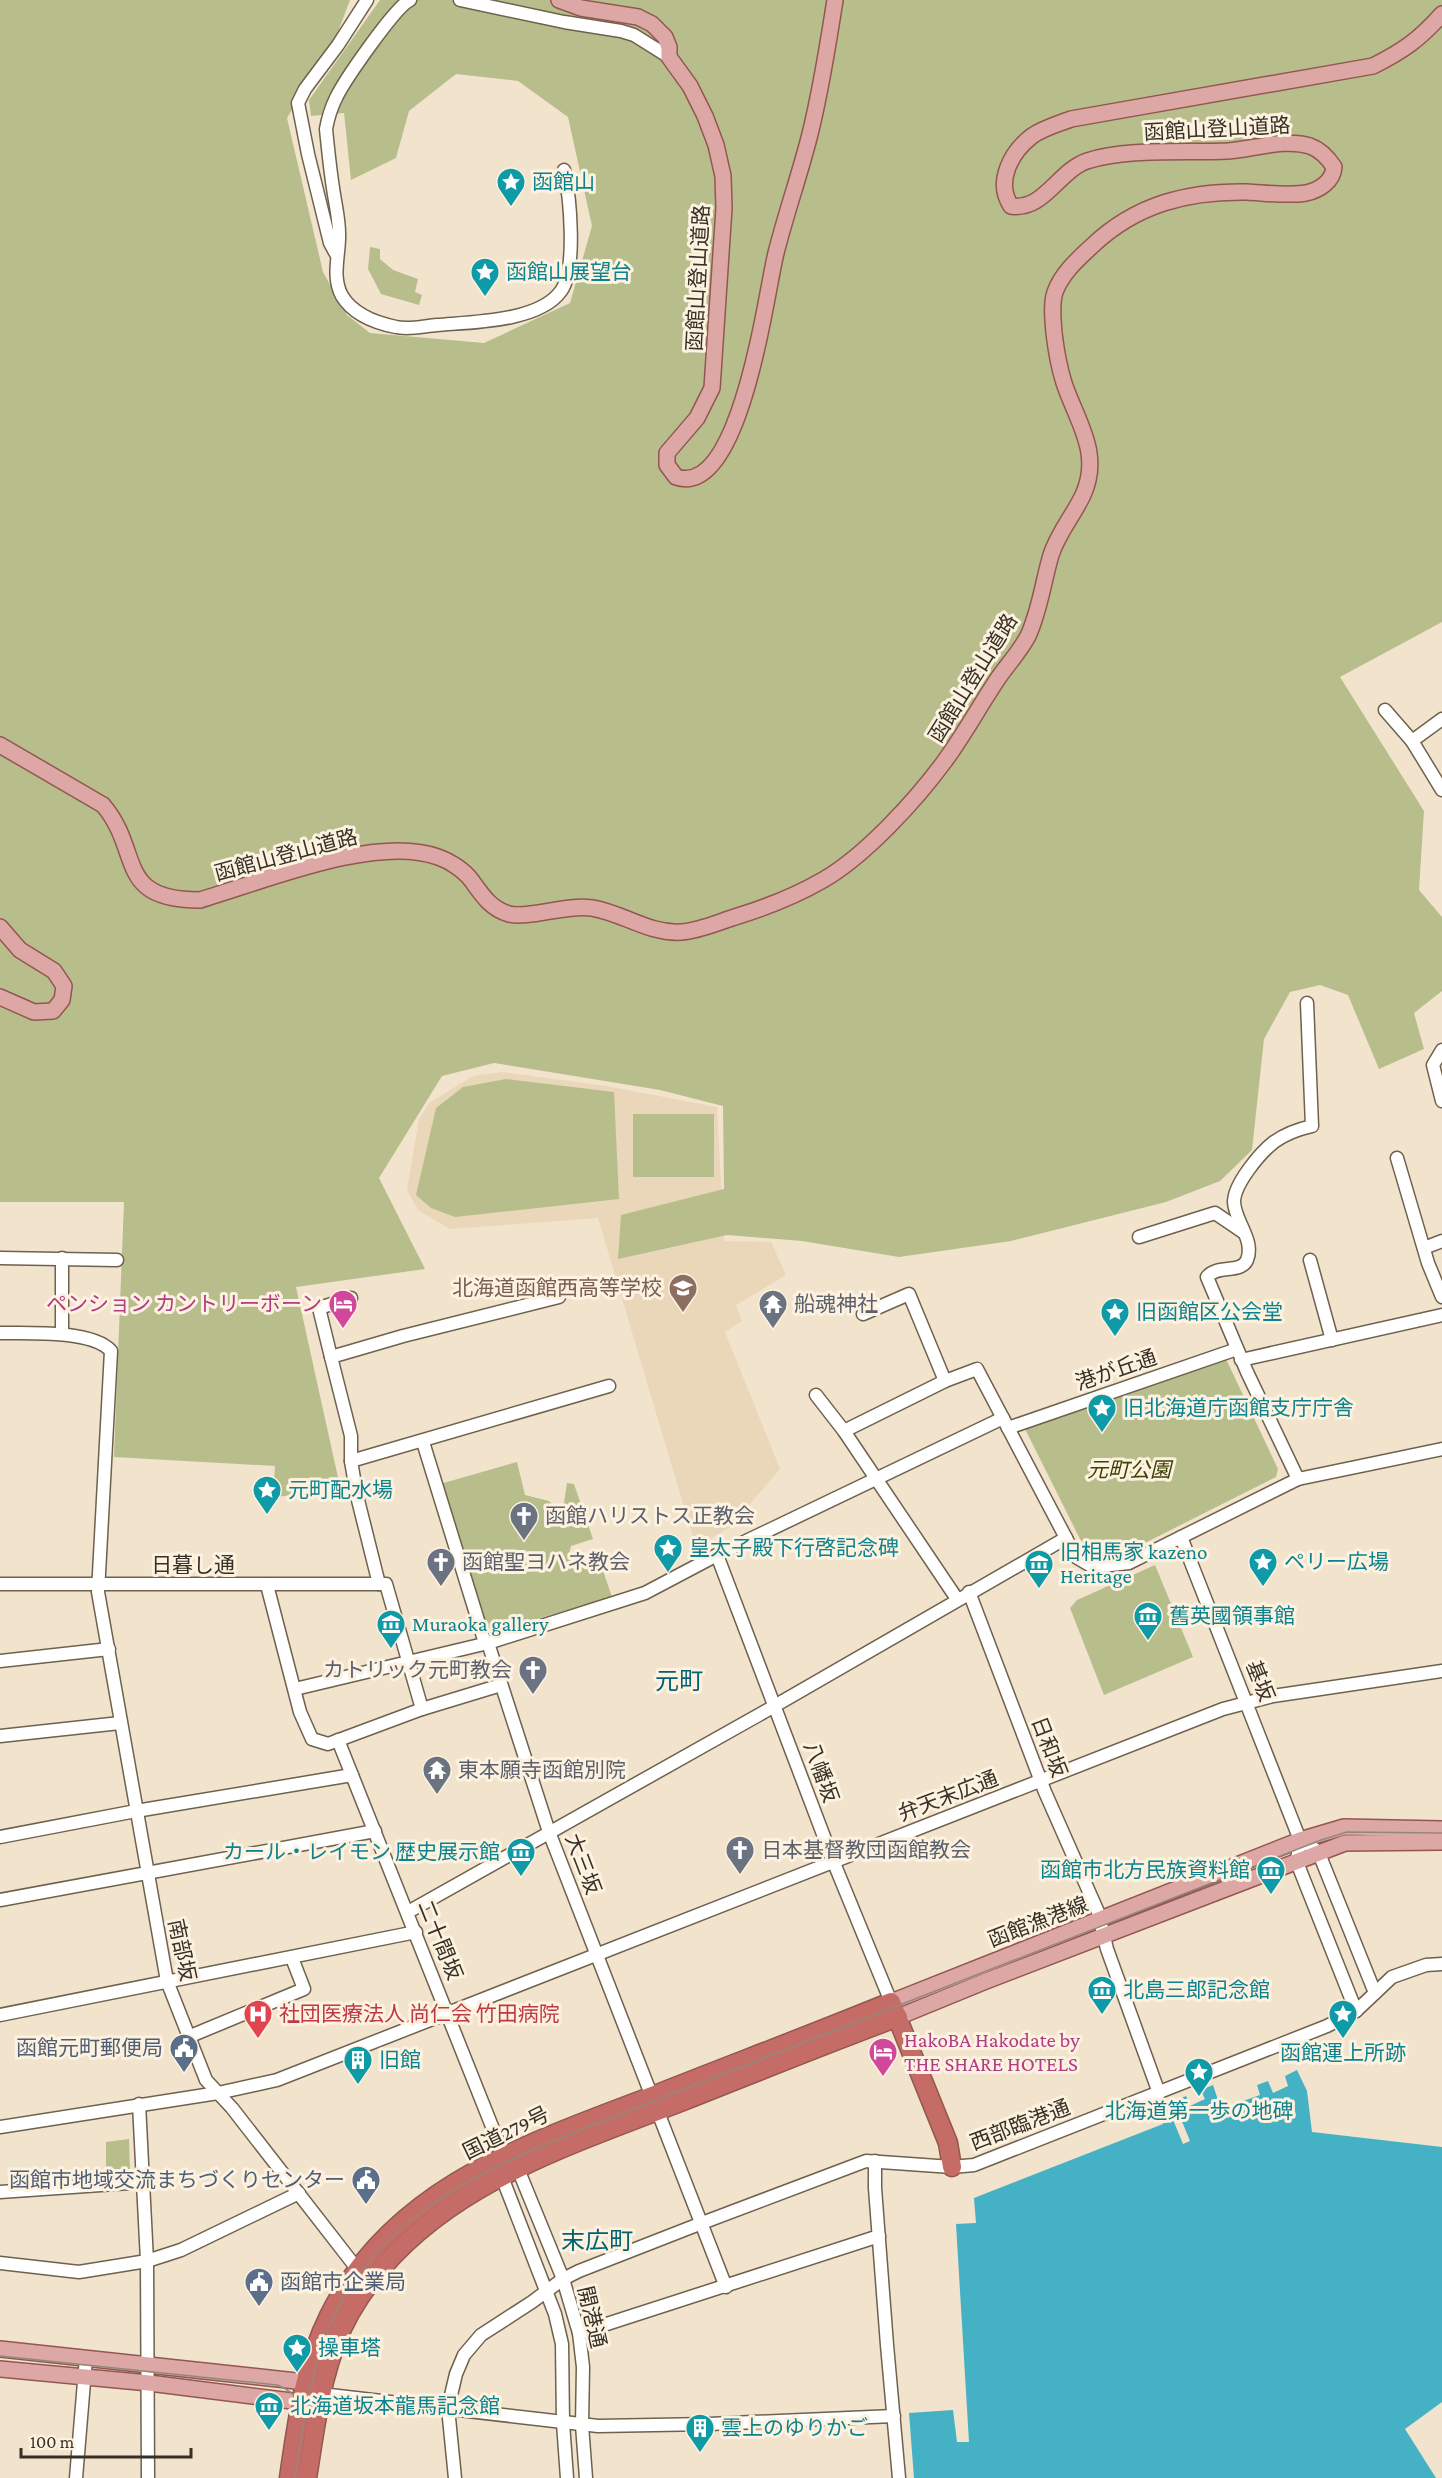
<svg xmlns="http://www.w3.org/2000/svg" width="1442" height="2478" viewBox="0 0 1442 2478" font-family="'Crimson Pro','Noto Sans JP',serif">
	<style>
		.built { fill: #ead7ba }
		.green { fill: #b7be8c }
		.water { fill: #44b1c4 }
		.pier { fill: #f2e3cd }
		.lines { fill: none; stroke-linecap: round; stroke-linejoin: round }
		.minor-casing { stroke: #6e614d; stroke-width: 15 }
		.major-casing { stroke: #935751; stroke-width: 18 }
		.highway-casing { stroke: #935751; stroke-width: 21 }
		.minor { stroke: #fff; stroke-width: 12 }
		.major { stroke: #dca7a4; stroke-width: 15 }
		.highway { stroke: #c56c67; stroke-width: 18 }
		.tram { stroke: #938979; stroke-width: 1.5 }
		.labels { text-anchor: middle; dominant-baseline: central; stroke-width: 6; stroke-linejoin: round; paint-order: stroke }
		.street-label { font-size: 21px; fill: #363027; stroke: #fdf1df }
		.culture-label { font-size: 21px; fill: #0d838f; stroke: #fdf1df; text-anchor: start }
		.education-label { font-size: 21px; fill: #785e54; stroke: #fdf1df; text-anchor: end }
		.hotel-label { font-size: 21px; fill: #b23c85; stroke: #fdf1df; text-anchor: end }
		.worship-label { font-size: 21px; fill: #5b616d; stroke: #fdf1df; text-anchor: start }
		.park-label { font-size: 21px; font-style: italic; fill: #3c4104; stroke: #fdf1df }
		.health-label { font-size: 21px; fill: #be3a42; stroke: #fdf1df; text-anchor: start }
		.service-label { font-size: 21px; fill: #4e5e75; stroke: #fdf1df; text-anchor: end }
		.quarter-label { font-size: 24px; fill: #026272; stroke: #fdf1df }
	</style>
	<rect width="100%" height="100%" fill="#f2e3cd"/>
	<!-- built -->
	<polygon class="built" points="502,1072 606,1086 717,1107 724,1241 771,1242 786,1275 736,1305 742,1321 725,1332 780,1469 729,1528 696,1547 598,1218 450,1229 418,1210 407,1190 419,1119 429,1103 473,1076"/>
	<!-- green -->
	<g class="green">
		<polygon points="0,0 350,0 336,37 287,118 323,272 347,315 370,333 484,343 570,303 592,226 568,117 518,81 456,74 409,111 396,158 351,180 344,113 311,116 309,100 380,0 1442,0 1442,622 1340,677 1424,811 1419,890 1442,917 1442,991 1414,1013 1424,1049 1379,1069 1348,995 1320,985 1290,992 1264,1039 1252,1150 1220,1181 1166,1202 1011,1241 899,1257 802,1241 727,1235 618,1259 621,1215 724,1189 723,1106 660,1090 494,1063 442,1076 379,1178 425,1269 296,1287 341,1491 273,1497 275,1466 114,1457 124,1202 0,1202"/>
		<polygon points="370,247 380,249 380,259 393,270 418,279 415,292 422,295 419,305 381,294 368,269"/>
		<polygon points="506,1079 614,1092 619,1199 455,1217 431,1208 416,1195 436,1108 463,1087"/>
		<rect x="633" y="1114" width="81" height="63"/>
		<polygon points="1226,1359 1278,1469 1276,1477 1133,1549 1093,1555 1086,1551 1025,1429 1165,1378"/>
		<polygon points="517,1462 525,1495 549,1501 558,1510 564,1503 567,1483 574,1484 593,1539 571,1546 569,1554 573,1569 600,1562 612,1597 488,1633 440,1484"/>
		<polygon points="1155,1565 1193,1657 1104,1695 1070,1608 1077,1600"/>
		<polygon points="129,2139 130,2171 125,2177 106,2178 106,2142"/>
	</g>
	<!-- water -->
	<polygon class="water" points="1297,2070 1307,2091 1312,2132 1442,2147 1442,2402 1405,2429 1436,2478 914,2478 909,2413 953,2410 957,2442 969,2442 956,2224 976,2223 974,2198 1163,2124 1158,2108 1186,2096 1190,2106 1205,2099 1201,2090 1213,2085 1221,2109 1260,2095 1257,2085 1268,2081 1273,2093 1288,2086 1285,2076"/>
	<!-- pier -->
	<polygon class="pier" points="1174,2102 1190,2141 1183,2144 1167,2105"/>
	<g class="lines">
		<!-- minor casing -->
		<g class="minor-casing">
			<g id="minor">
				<path d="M410,0C395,7 344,81 336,98C331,108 328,118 326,129C328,149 330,169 333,188C335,203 339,218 339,233C340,254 331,276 342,296C353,314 376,323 396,327C409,330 424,326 437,325C471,322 539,322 561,291C577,269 570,196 564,170"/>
				<polyline points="460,0 564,22 621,31 634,35 669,57"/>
				<polyline points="336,254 330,243 308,154 298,103 305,89 338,45 367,0"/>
				<polyline points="1385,710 1412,741 1442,790"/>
				<polyline points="1412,741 1442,719"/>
				<polyline points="1442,1050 1433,1065 1442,1101"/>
				<polyline points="1397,1158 1428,1263 1442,1297"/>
				<polyline points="1139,1237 1215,1213 1243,1232"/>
				<polyline points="1424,1248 1442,1241"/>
				<polyline points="0,1258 117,1260"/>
				<polyline points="1310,1260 1332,1340"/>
				<polyline points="863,1314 909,1294 945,1381"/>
				<path d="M0,1333C27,1333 93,1330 111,1351L98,1592L167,1981L206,2080L232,2108L358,2270"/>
				<polyline points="62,1333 62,1258"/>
				<polyline points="331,1357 319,1308 351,1298"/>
				<polyline points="1241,1360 1442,1315"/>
				<polyline points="816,1395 844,1431 957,1599"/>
				<polyline points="1008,1428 1237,1349"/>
				<path d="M844,1431L945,1381L977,1369L1076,1557L1093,1567L1129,1563L1298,1479L1247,1372L1207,1277C1217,1264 1241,1274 1247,1260C1255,1240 1235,1222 1234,1202C1234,1184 1260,1153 1274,1142C1285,1134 1299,1129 1312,1126L1307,1003"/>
				<polyline points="423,1442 485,1643"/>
				<polyline points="351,1461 609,1386"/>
				<polyline points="1298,1479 1442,1449"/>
				<polyline points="1181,1537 1300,1840 1297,1860 1300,1870 1356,2011"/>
				<polyline points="717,1555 834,1863 891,2002"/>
				<polyline points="0,1584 386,1584 422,1709"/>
				<polyline points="379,1584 357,1496 351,1461 351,1436 331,1357 403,1336 559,1297"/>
				<polyline points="267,1585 300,1712 312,1739 328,1744 422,1709 501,1685"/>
				<polyline points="969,1592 1045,1792 1098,1912 1107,1949 1159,2093"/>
				<polyline points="488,1643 549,1832 726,2287"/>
				<polyline points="0,1661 109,1649"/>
				<polyline points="295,1689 488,1643 645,1593 717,1555 1003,1418"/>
				<polyline points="0,1736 120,1723"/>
				<polyline points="338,1740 499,2144 502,2155 502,2177 555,2314 562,2344 563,2423 567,2478"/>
				<polyline points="0,1837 136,1811 352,1775"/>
				<polyline points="1300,1840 1318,1851 1375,1993"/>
				<polyline points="0,1900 375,1831"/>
				<polyline points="408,1912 764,1712 1066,1538"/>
				<polyline points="0,2015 416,1932"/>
				<polyline points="188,2037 304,1989 292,1958"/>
				<polyline points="139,2104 147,2261 148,2478"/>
				<polyline points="0,2127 218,2093 277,2080 1223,1709 1273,1696 1442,1671"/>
				<polyline points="875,2161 875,2188 887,2345 899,2478"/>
				<polyline points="516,2164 563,2279 579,2333 583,2367 582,2425 586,2478"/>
				<polyline points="0,2192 144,2182"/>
				<polyline points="0,2263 79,2272 147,2261 181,2250 299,2193"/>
				<polyline points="579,2333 879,2236"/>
				<polyline points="321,2394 598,2426 709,2424 894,2416"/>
				<polyline points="76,2478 86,2358"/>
				<polyline points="455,2478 448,2408 456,2374 464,2355 481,2335 532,2302 563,2279 579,2271 702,2223 866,2161 952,2167 974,2165 1327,2026 1356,2011 1392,1977 1426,1965 1442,1964"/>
			</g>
		</g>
		<!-- major casing -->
		<g class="major-casing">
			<g id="major">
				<path d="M559,0L581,8L638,17L652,24L665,37L669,47V57L690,86L705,116L716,145L723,176L724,208L712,388L697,418L667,453V465L676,477C741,499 766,292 776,253C786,213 800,174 810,134C821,90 828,45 835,0"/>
				<path d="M0,745L103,805C143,852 114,900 200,900C262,882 376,834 438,857C450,861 465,871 472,881C482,895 491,909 509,914C529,919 566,904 592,908C623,913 649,934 681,932C700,931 721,921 738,916C767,907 797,895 823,880C865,856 916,800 944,762C964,735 980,705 999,677C1009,663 1020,651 1028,636C1040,610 1043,582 1051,555C1058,533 1073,516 1083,495C1102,453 1077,422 1064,383C1059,367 1056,350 1054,333C1053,320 1051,304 1055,292C1062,273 1078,259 1092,246C1136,204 1188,191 1247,192C1266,193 1288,196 1306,193C1320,190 1333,181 1334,167C1328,158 1321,150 1310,146C1285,138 1254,149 1228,151C1185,153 1126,148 1087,161C1058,171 1044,211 1011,206C995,182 1011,152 1032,136C1043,128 1058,124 1071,119L1373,66C1403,51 1420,39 1442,14"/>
				<polyline points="0,927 20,950 54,971 64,986 62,1000 53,1011 34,1012 0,997"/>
				<polyline points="891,2002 1300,1840 1344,1827 1442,1829"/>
				<polyline points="898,2017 986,1981 1345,1843 1442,1842"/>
				<polyline points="0,2349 278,2379 305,2382 313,2389"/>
				<polyline points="0,2369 149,2383 300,2402 312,2397"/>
			</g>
		</g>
		<!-- highway casing -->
		<g class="highway-casing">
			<g id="highway">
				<path d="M289,2478C297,2423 304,2366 329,2316C393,2186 530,2143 655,2095C733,2064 813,2034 891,2002L948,2143L952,2167"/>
				<path d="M307,2478C316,2423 322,2362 350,2313C420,2191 560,2149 683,2101C754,2073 825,2044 898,2017"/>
			</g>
		</g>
		<!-- minor -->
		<use href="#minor" class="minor"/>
		<!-- major -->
		<use href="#major" class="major"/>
		<!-- highway -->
		<use href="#highway" class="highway"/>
		<!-- tram -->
		<g class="tram">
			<path d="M0,2356L277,2385C291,2390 300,2399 305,2413"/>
			<path d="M295,2478C303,2426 310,2372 331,2323C378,2216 481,2170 583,2129L1321,1840L1347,1832L1442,1833"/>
		</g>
	</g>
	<!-- icons -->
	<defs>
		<g id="sight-pin" transform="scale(1.5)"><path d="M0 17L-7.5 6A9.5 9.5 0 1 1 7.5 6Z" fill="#0f9aa8" stroke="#fdf1df"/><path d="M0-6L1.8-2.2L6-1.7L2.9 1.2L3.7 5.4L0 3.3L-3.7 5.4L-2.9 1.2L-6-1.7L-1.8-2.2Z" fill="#fff"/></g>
		<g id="school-pin" transform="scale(1.5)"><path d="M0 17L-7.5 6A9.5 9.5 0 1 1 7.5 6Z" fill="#8d6e63" stroke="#fdf1df"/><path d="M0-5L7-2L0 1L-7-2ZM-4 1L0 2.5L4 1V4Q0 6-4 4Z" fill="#fff"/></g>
		<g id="hotel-pin" transform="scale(1.5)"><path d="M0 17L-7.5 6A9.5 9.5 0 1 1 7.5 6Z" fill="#d1479c" stroke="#fdf1df"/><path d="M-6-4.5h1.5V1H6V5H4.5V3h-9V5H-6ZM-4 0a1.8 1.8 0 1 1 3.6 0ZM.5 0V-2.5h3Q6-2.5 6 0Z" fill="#fff"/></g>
		<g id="temple-pin" transform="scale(1.5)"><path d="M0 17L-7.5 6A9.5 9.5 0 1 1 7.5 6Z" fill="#6b7280" stroke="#fdf1df"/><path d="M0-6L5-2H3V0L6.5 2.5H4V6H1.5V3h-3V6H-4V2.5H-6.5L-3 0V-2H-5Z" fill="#fff"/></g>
		<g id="church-pin" transform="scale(1.5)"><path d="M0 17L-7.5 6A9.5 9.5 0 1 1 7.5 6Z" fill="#6b7280" stroke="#fdf1df"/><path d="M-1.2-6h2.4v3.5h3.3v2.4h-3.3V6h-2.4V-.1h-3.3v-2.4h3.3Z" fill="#fff"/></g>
		<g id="museum-pin" transform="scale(1.5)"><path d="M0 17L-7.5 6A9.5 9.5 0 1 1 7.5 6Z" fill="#0f9aa8" stroke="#fdf1df"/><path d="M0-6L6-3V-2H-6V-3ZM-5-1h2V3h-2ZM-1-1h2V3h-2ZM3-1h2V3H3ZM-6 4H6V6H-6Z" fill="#fff"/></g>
		<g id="hospital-pin" transform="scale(1.5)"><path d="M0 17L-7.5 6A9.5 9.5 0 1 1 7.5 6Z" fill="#e0444e" stroke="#fdf1df"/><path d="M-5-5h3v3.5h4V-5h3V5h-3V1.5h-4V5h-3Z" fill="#fff"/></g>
		<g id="civic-pin" transform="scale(1.5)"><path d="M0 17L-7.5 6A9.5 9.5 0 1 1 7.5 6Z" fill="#5c6f8a" stroke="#fdf1df"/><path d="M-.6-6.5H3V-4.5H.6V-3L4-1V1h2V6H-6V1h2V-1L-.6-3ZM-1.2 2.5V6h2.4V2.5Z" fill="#fff"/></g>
		<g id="building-pin" transform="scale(1.5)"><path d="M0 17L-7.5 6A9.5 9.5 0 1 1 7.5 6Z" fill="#0f9aa8" stroke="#fdf1df"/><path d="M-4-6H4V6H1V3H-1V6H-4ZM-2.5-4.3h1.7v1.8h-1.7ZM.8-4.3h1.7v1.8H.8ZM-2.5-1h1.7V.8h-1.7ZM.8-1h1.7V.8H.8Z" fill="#fff"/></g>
	</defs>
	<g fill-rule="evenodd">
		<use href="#sight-pin" x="511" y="182"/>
		<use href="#sight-pin" x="485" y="272"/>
		<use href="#school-pin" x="683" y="1288"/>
		<use href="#hotel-pin" x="343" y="1304"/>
		<use href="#temple-pin" x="773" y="1304"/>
		<use href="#sight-pin" x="1115" y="1312"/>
		<use href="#sight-pin" x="1102" y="1408"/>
		<use href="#sight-pin" x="267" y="1490"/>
		<use href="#church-pin" x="524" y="1516"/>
		<use href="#sight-pin" x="668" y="1548"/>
		<use href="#church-pin" x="441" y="1562"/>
		<use href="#sight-pin" x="1263" y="1562"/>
		<use href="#museum-pin" x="1039" y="1564"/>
		<use href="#museum-pin" x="1148" y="1616"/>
		<use href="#museum-pin" x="391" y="1624"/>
		<use href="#church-pin" x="533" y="1670"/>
		<use href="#temple-pin" x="437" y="1770"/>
		<use href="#church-pin" x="740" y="1850"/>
		<use href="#museum-pin" x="521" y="1852"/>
		<use href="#museum-pin" x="1271" y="1870"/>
		<use href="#museum-pin" x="1102" y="1990"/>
		<use href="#hospital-pin" x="258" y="2014"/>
		<use href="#sight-pin" x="1343" y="2014"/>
		<use href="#civic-pin" x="184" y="2048"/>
		<use href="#hotel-pin" x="883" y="2052"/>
		<use href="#building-pin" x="358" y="2060"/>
		<use href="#sight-pin" x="1199" y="2072"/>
		<use href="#civic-pin" x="366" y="2180"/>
		<use href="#civic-pin" x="259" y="2282"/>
		<use href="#sight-pin" x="297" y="2348"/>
		<use href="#museum-pin" x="269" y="2406"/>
		<use href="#building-pin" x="700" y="2428"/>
	</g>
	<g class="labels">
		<!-- street labels -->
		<g class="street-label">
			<text transform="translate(1217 129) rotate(-3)">函館山登山道路</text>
			<text transform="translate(698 278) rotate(-87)">函館山登山道路</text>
			<text transform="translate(973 678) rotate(-58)">函館山登山道路</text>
			<text transform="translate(286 855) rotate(-15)">函館山登山道路</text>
			<text transform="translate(1116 1370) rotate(-19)">港が丘通</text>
			<text x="193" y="1565">日暮し通</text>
			<text transform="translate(1260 1681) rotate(68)">基坂</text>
			<text transform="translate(1049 1747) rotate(69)">日和坂</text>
			<text transform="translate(821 1772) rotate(70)">八幡坂</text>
			<text transform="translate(948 1796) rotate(-21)">弁天末広通</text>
			<text transform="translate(583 1864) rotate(69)">大三坂</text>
			<text transform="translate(1038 1922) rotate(-21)">函館漁港線</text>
			<text transform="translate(440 1940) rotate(68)">二十間坂</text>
			<text transform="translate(182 1950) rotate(78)">南部坂</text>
			<text transform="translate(1020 2125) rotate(-21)">西部臨港通</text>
			<text transform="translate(506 2133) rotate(-26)">国道279号</text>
			<text transform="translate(592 2317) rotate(77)">開港通</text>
		</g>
		<!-- culture labels -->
		<g class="culture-label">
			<text x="532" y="182">函館山</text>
			<text x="506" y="272">函館山展望台</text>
			<text x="1136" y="1312">旧函館区公会堂</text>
			<text x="1123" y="1408">旧北海道庁函館支庁庁舎</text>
			<text x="288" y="1490">元町配水場</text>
			<text x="689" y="1548">皇太子殿下行啓記念碑</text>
			<text x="1060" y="1552">旧相馬家 kazeno<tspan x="1060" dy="24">Heritage</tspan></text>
			<text x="1284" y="1562">ペリー広場</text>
			<text x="1169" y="1616">舊英國領事館</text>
			<text x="412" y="1624">Muraoka gallery</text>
			<text x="500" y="1852" text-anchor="end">カール・レイモン 歴史展示館</text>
			<text x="1250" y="1870" text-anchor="end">函館市北方民族資料館</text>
			<text x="1123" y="1990">北島三郎記念館</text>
			<text x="1343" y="2053" text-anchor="middle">函館運上所跡</text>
			<text x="379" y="2060">旧館</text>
			<text x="1199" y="2111" text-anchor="middle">北海道第一歩の地碑</text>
			<text x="318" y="2348">操車塔</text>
			<text x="290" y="2406">北海道坂本龍馬記念館</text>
			<text x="721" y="2428">雲上のゆりかご</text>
		</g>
		<!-- education labels -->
		<g class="education-label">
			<text x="662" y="1288">北海道函館西高等学校</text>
		</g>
		<!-- hotel labels -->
		<g class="hotel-label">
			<text x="322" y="1304">ペンション カントリーボーン</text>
			<text x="904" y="2040" text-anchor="start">HakoBA Hakodate by<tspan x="904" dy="24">THE SHARE HOTELS</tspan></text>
		</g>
		<!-- worship labels -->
		<g class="worship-label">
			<text x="794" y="1304">船魂神社</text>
			<text x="545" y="1516">函館ハリストス正教会</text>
			<text x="462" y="1562">函館聖ヨハネ教会</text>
			<text x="512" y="1670" text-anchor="end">カトリック元町教会</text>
			<text x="458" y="1770">東本願寺函館別院</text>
			<text x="761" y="1850">日本基督教団函館教会</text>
		</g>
		<!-- park labels -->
		<g class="park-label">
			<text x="1129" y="1470">元町公園</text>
		</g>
		<!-- health labels -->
		<g class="health-label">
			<text x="279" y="2014">社団医療法人 尚仁会 竹田病院</text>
		</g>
		<!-- service labels -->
		<g class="service-label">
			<text x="163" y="2048">函館元町郵便局</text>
			<text x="345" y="2180">函館市地域交流まちづくりセンター</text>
			<text x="280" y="2282" text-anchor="start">函館市企業局</text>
		</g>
		<!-- quarter labels -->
		<g class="quarter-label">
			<text x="679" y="1680">元町</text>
			<text x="597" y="2240">末広町</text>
		</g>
	</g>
	<!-- scale -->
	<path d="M21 2448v9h170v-9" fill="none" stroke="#363027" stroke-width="3"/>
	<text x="30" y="2448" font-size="18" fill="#363027" stroke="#fdf1df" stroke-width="4.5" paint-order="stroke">100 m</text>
</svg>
